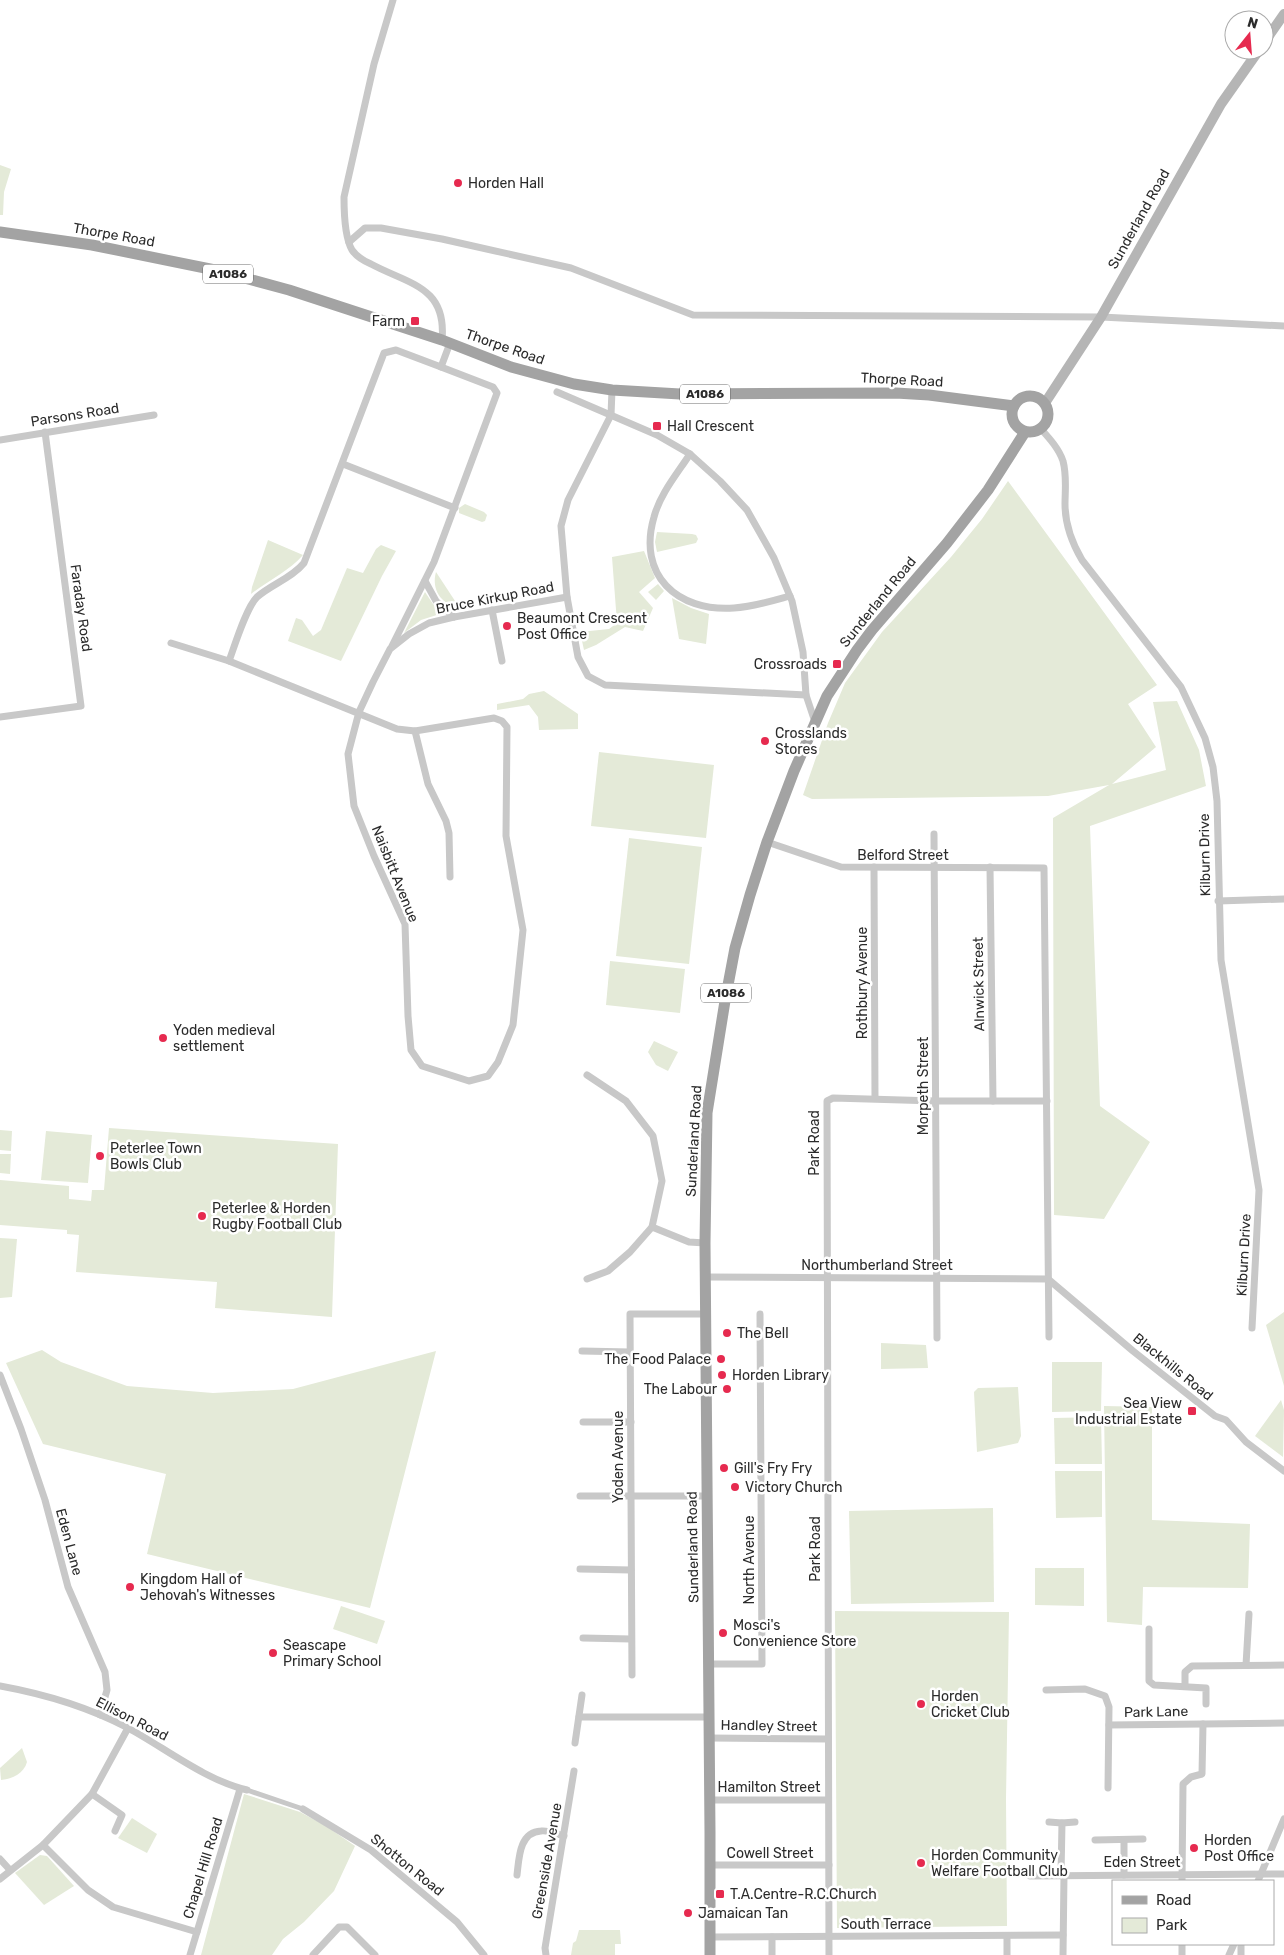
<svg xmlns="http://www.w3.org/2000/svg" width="1284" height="1955" viewBox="0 0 1284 1955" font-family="Rubik,sans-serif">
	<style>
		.green { fill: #e4ead8 }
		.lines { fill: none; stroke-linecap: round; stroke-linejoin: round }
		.pedestrian { stroke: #c8c8c8; stroke-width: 5 }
		.minor { stroke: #c8c8c8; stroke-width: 7 }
		.secondary { stroke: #b5b5b5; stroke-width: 10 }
		.primary { stroke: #a3a3a3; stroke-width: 11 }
		.poi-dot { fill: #e62a4f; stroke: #fff; stroke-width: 2 }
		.labels { text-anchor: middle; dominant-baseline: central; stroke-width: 5; stroke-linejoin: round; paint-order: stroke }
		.shield { fill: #fff; stroke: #6b6b6b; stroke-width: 1 }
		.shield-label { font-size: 12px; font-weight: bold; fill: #2b2b2b }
		.poi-label { font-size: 14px; fill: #2b2b2b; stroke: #fff; text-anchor: start }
		.street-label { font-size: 14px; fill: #2b2b2b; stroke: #fff }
	</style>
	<rect width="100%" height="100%" fill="#fff"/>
	<!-- green -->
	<g class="green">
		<polygon points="0,165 11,169 4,192 3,215 0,215"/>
		<polygon points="1008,481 1157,685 1128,704 1156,747 1112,784 1166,770 1153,702 1177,701 1199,750 1206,786 1090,826 1100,1106 1150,1142 1104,1219 1054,1215 1053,818 1109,785 1048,796 812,799 803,795 828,723 845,683 882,632 951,557 982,519"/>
		<polygon points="465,504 484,512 487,515 485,521 482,522 459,513 459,508"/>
		<polygon points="657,532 692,534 696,535 698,539 696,543 657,552 655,542"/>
		<path d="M268,540L303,555C289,571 268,581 251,594L252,587Z"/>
		<polygon points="381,545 396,551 382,576 341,661 288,641 296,618 302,620 313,636 321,630 347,568 363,573 376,549"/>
		<polygon points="644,551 655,578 639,592 653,608 643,631 625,627 596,645 584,650 580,632 609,629 617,623 612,557"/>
		<path d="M436,572L459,607C441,605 431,589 436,572Z"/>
		<polygon points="658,584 664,591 656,600 648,592"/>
		<polygon points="425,592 433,604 443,613 421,620 404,633"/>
		<polygon points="672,598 691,608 709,614 706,644 679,639"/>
		<polygon points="544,691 578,714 578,729 539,730 538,717 529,705 497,710 497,704 523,699 529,694"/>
		<polygon points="599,752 714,765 706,838 591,826"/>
		<polygon points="629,838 702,847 689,964 616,956"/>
		<polygon points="610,961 685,969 680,1013 606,1005"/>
		<polygon points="654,1041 678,1052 668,1071 656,1065 648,1052"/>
		<polygon points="109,1128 338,1144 332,1317 215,1308 217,1282 76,1272 79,1235 67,1234 67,1230 0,1225 0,1180 69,1186 69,1199 91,1201 92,1190 104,1190"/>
		<polygon points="0,1130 12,1131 11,1151 0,1150"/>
		<polygon points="46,1131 92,1135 88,1183 41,1180"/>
		<polygon points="0,1154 11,1154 10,1174 0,1173"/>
		<polygon points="0,1238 17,1239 12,1297 0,1298"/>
		<polygon points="1284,1312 1284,1386 1266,1325"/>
		<polygon points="881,1343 926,1345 928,1368 881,1369"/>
		<polygon points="42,1350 61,1362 127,1386 213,1393 293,1389 436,1351 370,1608 147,1554 166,1474 43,1444 6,1363"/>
		<polygon points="1052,1362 1102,1362 1101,1411 1052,1412"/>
		<polygon points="1018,1387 1021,1436 1018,1443 977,1452 974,1392 978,1388"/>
		<polygon points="1281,1400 1284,1410 1283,1457 1255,1436"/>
		<polygon points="1104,1406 1152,1407 1152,1520 1250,1524 1248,1588 1143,1587 1142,1625 1107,1622"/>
		<polygon points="1101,1417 1102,1464 1055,1464 1054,1418"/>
		<polygon points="1055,1471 1102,1471 1102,1517 1056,1518"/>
		<polygon points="993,1508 994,1602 851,1604 849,1511"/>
		<polygon points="1035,1568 1084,1568 1084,1606 1035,1605"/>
		<polygon points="341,1606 385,1621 377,1644 333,1629"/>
		<polygon points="835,1611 1009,1612 1006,1799 1007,1926 837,1928"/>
		<path d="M22,1748L27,1762C24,1773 13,1779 1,1780L0,1768Z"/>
		<polygon points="244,1794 300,1812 326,1826 355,1846 334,1891 304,1922 283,1939 272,1955 201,1955"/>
		<polygon points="132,1818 157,1834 147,1853 118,1838"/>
		<polygon points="40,1855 47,1856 74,1886 44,1905 15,1873"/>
		<polygon points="579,1930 620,1930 621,1944 615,1944 615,1955 571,1955 573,1943 576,1941"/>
	</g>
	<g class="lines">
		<!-- pedestrian -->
		<polyline class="pedestrian" points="247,1790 303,1809"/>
		<!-- minor -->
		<g class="minor">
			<path d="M393,0L374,64L344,197C344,212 345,238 352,250C356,256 364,261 371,264C408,284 447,286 442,340"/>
			<polyline points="349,242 365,228 381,228 442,239 571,268 693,315 1101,317 1284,326"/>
			<polyline points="612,390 611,415 568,500 561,526 567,597 578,657 588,676 605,685 806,695"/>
			<polyline points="557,392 657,435 690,454 720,481 747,510 774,558 792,601 803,652 806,695 815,722"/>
			<path d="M1041,429C1050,439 1059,449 1063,461C1067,476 1065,490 1065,504C1065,525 1072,543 1082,560L1181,687L1205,738L1213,767L1217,801L1221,960L1259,1190L1252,1328"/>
			<polyline points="0,440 154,415"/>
			<path d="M690,454C677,474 660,494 654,517C637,575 677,612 734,608C753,607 772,601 790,596"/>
			<polyline points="343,464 455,508"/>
			<polyline points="425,581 436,601 454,617"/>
			<polyline points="492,610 502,661"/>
			<polyline points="171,643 229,661 397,729 415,731 494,718 502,721 507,727 506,836 523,930 513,1025 498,1062 488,1076 469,1081 422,1066 411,1050 408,1016 405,924 374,856 354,806 348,754 359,712 373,682 390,649 409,634 429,623 454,617 567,597"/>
			<polyline points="392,646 434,562 497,393 493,387 441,367"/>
			<path d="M229,661C235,645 246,608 257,597C272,584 292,578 304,563L384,353L396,350L441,367L450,343"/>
			<polyline points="0,717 81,706 45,432"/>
			<polyline points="415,731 428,784 446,821 449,833 450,877"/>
			<polyline points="934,834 937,1338"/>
			<polyline points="767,842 841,867 1044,868 1049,1337"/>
			<polyline points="874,867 875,1098"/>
			<polyline points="990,867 993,1101"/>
			<polyline points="1218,901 1284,899"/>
			<polyline points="587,1075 626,1101 653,1136 662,1181 652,1227 630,1252 608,1271 587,1279"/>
			<polyline points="652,1227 689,1242 705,1243"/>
			<polyline points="706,1277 1048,1279 1133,1351 1215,1416 1226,1420 1246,1442 1284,1471"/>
			<polyline points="582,1351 630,1352"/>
			<polyline points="0,1375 21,1429 45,1500 68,1587 105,1672 107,1690 100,1715"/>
			<polyline points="583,1422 631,1422"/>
			<polyline points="580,1496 707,1496"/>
			<polyline points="580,1569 631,1570"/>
			<polyline points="1149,1629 1149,1681 1154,1685 1206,1688 1206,1704"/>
			<polyline points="583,1638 631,1639"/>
			<polyline points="709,1664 762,1664 760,1314"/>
			<polyline points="1246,1665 1249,1614"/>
			<polyline points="632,1675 630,1314 706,1314"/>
			<path d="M0,1686C44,1694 88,1707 128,1728C165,1748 205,1780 247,1790"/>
			<polyline points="1185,1686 1185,1672 1192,1666 1284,1665"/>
			<polyline points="1046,1690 1085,1689 1105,1696 1109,1707 1108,1788"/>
			<polyline points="579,1717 709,1717"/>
			<polyline points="1109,1725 1284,1723"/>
			<polyline points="710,1738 828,1739"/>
			<polyline points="575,1743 582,1695"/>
			<polyline points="92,1794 122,1815 115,1831"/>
			<polyline points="709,1800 828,1800"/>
			<polyline points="303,1809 371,1850 457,1922 484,1955"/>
			<polyline points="1049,1822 1062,1823 1061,1875"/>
			<polyline points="1062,1823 1075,1822"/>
			<polyline points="1095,1840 1143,1839"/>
			<polyline points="43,1845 88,1890 113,1907 197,1932"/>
			<polyline points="0,1859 10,1870"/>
			<polyline points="711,1865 829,1865"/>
			<path d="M517,1875C519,1859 519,1832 541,1831C548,1830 557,1834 564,1836"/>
			<polyline points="1124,1875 1124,1840"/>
			<polyline points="1030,1876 1284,1874"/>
			<polyline points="0,1879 43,1845 92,1794 128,1728"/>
			<polyline points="1182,1881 1183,1784 1191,1777 1202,1774 1203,1724"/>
			<polyline points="1258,1881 1284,1819"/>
			<polyline points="1007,1936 1007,1955"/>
			<polyline points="710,1937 1063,1935"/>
			<polyline points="1182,1944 1182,1955"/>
			<polyline points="190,1955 240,1789"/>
			<polyline points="313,1955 339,1927 347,1927 375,1955"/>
			<polyline points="546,1955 545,1948 574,1771"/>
			<polyline points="772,1955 772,1937"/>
			<polyline points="829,1955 827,1101 833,1098 936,1101 1047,1101"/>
			<polyline points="1063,1955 1064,1875"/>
			<polyline points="1229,1955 1234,1944"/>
			<polyline points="1241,1955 1241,1944"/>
		</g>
		<!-- secondary -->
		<g class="secondary">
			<polyline points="1264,43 1284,14"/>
			<polyline points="1045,403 1101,317 1221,104 1259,50"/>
		</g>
		<!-- primary -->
		<g class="primary">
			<polyline points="0,232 92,245 215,270 289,290 442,340 511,367 574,384 612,390 680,394 896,393 929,395 1014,406"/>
			<circle cx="1030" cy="414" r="18"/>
			<polyline points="710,1955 710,1833 705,1243 707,1113 725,1001 735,948 750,895 767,842 794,771 827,696 857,650 872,630 947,543 988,490 1025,432"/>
		</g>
	</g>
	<!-- markers -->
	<g class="poi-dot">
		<circle cx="458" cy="183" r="5"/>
		<rect x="410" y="316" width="10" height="10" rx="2.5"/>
		<rect x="652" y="421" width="10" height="10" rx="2.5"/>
		<circle cx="507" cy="626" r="5"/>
		<rect x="832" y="659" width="10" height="10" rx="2.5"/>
		<circle cx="765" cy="741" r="5"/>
		<circle cx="163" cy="1038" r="5"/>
		<circle cx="100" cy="1156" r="5"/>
		<circle cx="202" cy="1216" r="5"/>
		<circle cx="727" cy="1333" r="5"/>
		<circle cx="721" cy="1359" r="5"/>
		<circle cx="722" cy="1375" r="5"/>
		<circle cx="727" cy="1389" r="5"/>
		<rect x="1187" y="1406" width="10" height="10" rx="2.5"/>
		<circle cx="724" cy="1468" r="5"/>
		<circle cx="735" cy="1487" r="5"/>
		<circle cx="130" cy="1587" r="5"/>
		<circle cx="723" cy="1633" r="5"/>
		<circle cx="273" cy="1653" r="5"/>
		<circle cx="921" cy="1704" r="5"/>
		<circle cx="1194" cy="1848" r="5"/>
		<circle cx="921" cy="1863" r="5"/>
		<rect x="715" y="1889" width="10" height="10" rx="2.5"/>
		<circle cx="688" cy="1913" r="5"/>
	</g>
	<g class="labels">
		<!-- shield labels -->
		<g class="shield">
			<rect x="203" y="264.5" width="50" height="19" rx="4"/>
			<rect x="680" y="384.5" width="50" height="19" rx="4"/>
			<rect x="701" y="983.5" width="50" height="19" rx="4"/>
		</g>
		<g class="shield-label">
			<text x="228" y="274">A1086</text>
			<text x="705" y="394">A1086</text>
			<text x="726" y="993">A1086</text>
		</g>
		<!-- poi labels -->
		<g class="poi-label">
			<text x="468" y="183">Horden Hall</text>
			<text x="405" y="321" text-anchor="end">Farm</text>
			<text x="667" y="426">Hall Crescent</text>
			<text x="517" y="618">Beaumont Crescent<tspan x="517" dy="16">Post Office</tspan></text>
			<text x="827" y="664" text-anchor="end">Crossroads</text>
			<text x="775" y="733">Crosslands<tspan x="775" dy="16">Stores</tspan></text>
			<text x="173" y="1030">Yoden medieval<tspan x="173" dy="16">settlement</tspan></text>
			<text x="110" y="1148">Peterlee Town<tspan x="110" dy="16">Bowls Club</tspan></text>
			<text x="212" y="1208">Peterlee &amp; Horden<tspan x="212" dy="16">Rugby Football Club</tspan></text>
			<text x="737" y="1333">The Bell</text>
			<text x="711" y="1359" text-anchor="end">The Food Palace</text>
			<text x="732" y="1375">Horden Library</text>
			<text x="717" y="1389" text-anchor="end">The Labour</text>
			<text x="1182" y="1403" text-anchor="end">Sea View<tspan x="1182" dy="16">Industrial Estate</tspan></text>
			<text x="734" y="1468">Gill's Fry Fry</text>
			<text x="745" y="1487">Victory Church</text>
			<text x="140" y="1579">Kingdom Hall of<tspan x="140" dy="16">Jehovah's Witnesses</tspan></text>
			<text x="733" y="1625">Mosci's<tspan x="733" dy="16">Convenience Store</tspan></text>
			<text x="283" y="1645">Seascape<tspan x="283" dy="16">Primary School</tspan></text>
			<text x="931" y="1696">Horden<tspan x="931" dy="16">Cricket Club</tspan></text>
			<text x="1204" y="1840">Horden<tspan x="1204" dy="16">Post Office</tspan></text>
			<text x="931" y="1855">Horden Community<tspan x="931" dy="16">Welfare Football Club</tspan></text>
			<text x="730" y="1894">T.A.Centre-R.C.Church</text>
			<text x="698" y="1913">Jamaican Tan</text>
		</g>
		<!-- street labels -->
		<g class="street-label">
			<text transform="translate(1139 219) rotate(-61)">Sunderland Road</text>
			<text transform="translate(114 235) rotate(10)">Thorpe Road</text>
			<text transform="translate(505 347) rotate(19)">Thorpe Road</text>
			<text transform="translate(902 380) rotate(3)">Thorpe Road</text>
			<text transform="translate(75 415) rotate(-9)">Parsons Road</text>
			<text transform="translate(495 598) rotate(-11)">Bruce Kirkup Road</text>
			<text transform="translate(878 602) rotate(-51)">Sunderland Road</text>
			<text transform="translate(81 608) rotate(82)">Faraday Road</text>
			<text x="903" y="855">Belford Street</text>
			<text transform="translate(1205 855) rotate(-91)">Kilburn Drive</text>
			<text transform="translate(395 874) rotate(68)">Naisbitt Avenue</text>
			<text transform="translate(862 983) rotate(-90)">Rothbury Avenue</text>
			<text transform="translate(979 984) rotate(-91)">Alnwick Street</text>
			<text transform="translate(923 1086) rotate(-90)">Morpeth Street</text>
			<text transform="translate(694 1141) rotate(-87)">Sunderland Road</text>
			<text transform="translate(814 1143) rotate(-90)">Park Road</text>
			<text transform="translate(1244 1255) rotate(-87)">Kilburn Drive</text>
			<text x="877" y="1265">Northumberland Street</text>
			<text transform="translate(1173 1367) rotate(39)">Blackhills Road</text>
			<text transform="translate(618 1457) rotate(-90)">Yoden Avenue</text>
			<text transform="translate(69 1542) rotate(75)">Eden Lane</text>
			<text transform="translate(693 1547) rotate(-91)">Sunderland Road</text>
			<text transform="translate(815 1549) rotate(-90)">Park Road</text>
			<text transform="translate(749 1560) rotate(-90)">North Avenue</text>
			<text transform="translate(1156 1712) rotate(-1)">Park Lane</text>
			<text transform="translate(132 1719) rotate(27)">Ellison Road</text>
			<text transform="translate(769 1726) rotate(1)">Handley Street</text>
			<text x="769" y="1787">Hamilton Street</text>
			<text x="770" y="1853">Cowell Street</text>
			<text transform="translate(547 1861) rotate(-80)">Greenside Avenue</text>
			<text x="1142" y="1862">Eden Street</text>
			<text transform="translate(407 1865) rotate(39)">Shotton Road</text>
			<text transform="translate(203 1868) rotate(-73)">Chapel Hill Road</text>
			<text x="886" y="1924">South Terrace</text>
		</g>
	</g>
	<!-- legend -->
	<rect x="1112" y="1880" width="162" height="65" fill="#ffffff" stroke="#aaaaaa"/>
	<rect x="1122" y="1896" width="25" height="8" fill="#a3a3a3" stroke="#aaaaaa"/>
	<text x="1156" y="1905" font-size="15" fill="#2b2b2b">Road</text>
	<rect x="1122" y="1918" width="25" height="15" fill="#e4ead8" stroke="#aaaaaa"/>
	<text x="1156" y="1930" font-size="15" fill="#2b2b2b">Park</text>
	<!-- north arrow -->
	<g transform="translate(1249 35) rotate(17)"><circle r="24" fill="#ffffff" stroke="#aaaaaa"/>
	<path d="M0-4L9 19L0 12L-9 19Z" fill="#e62a4f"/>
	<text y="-8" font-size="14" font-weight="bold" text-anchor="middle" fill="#2b2b2b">N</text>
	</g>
</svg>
